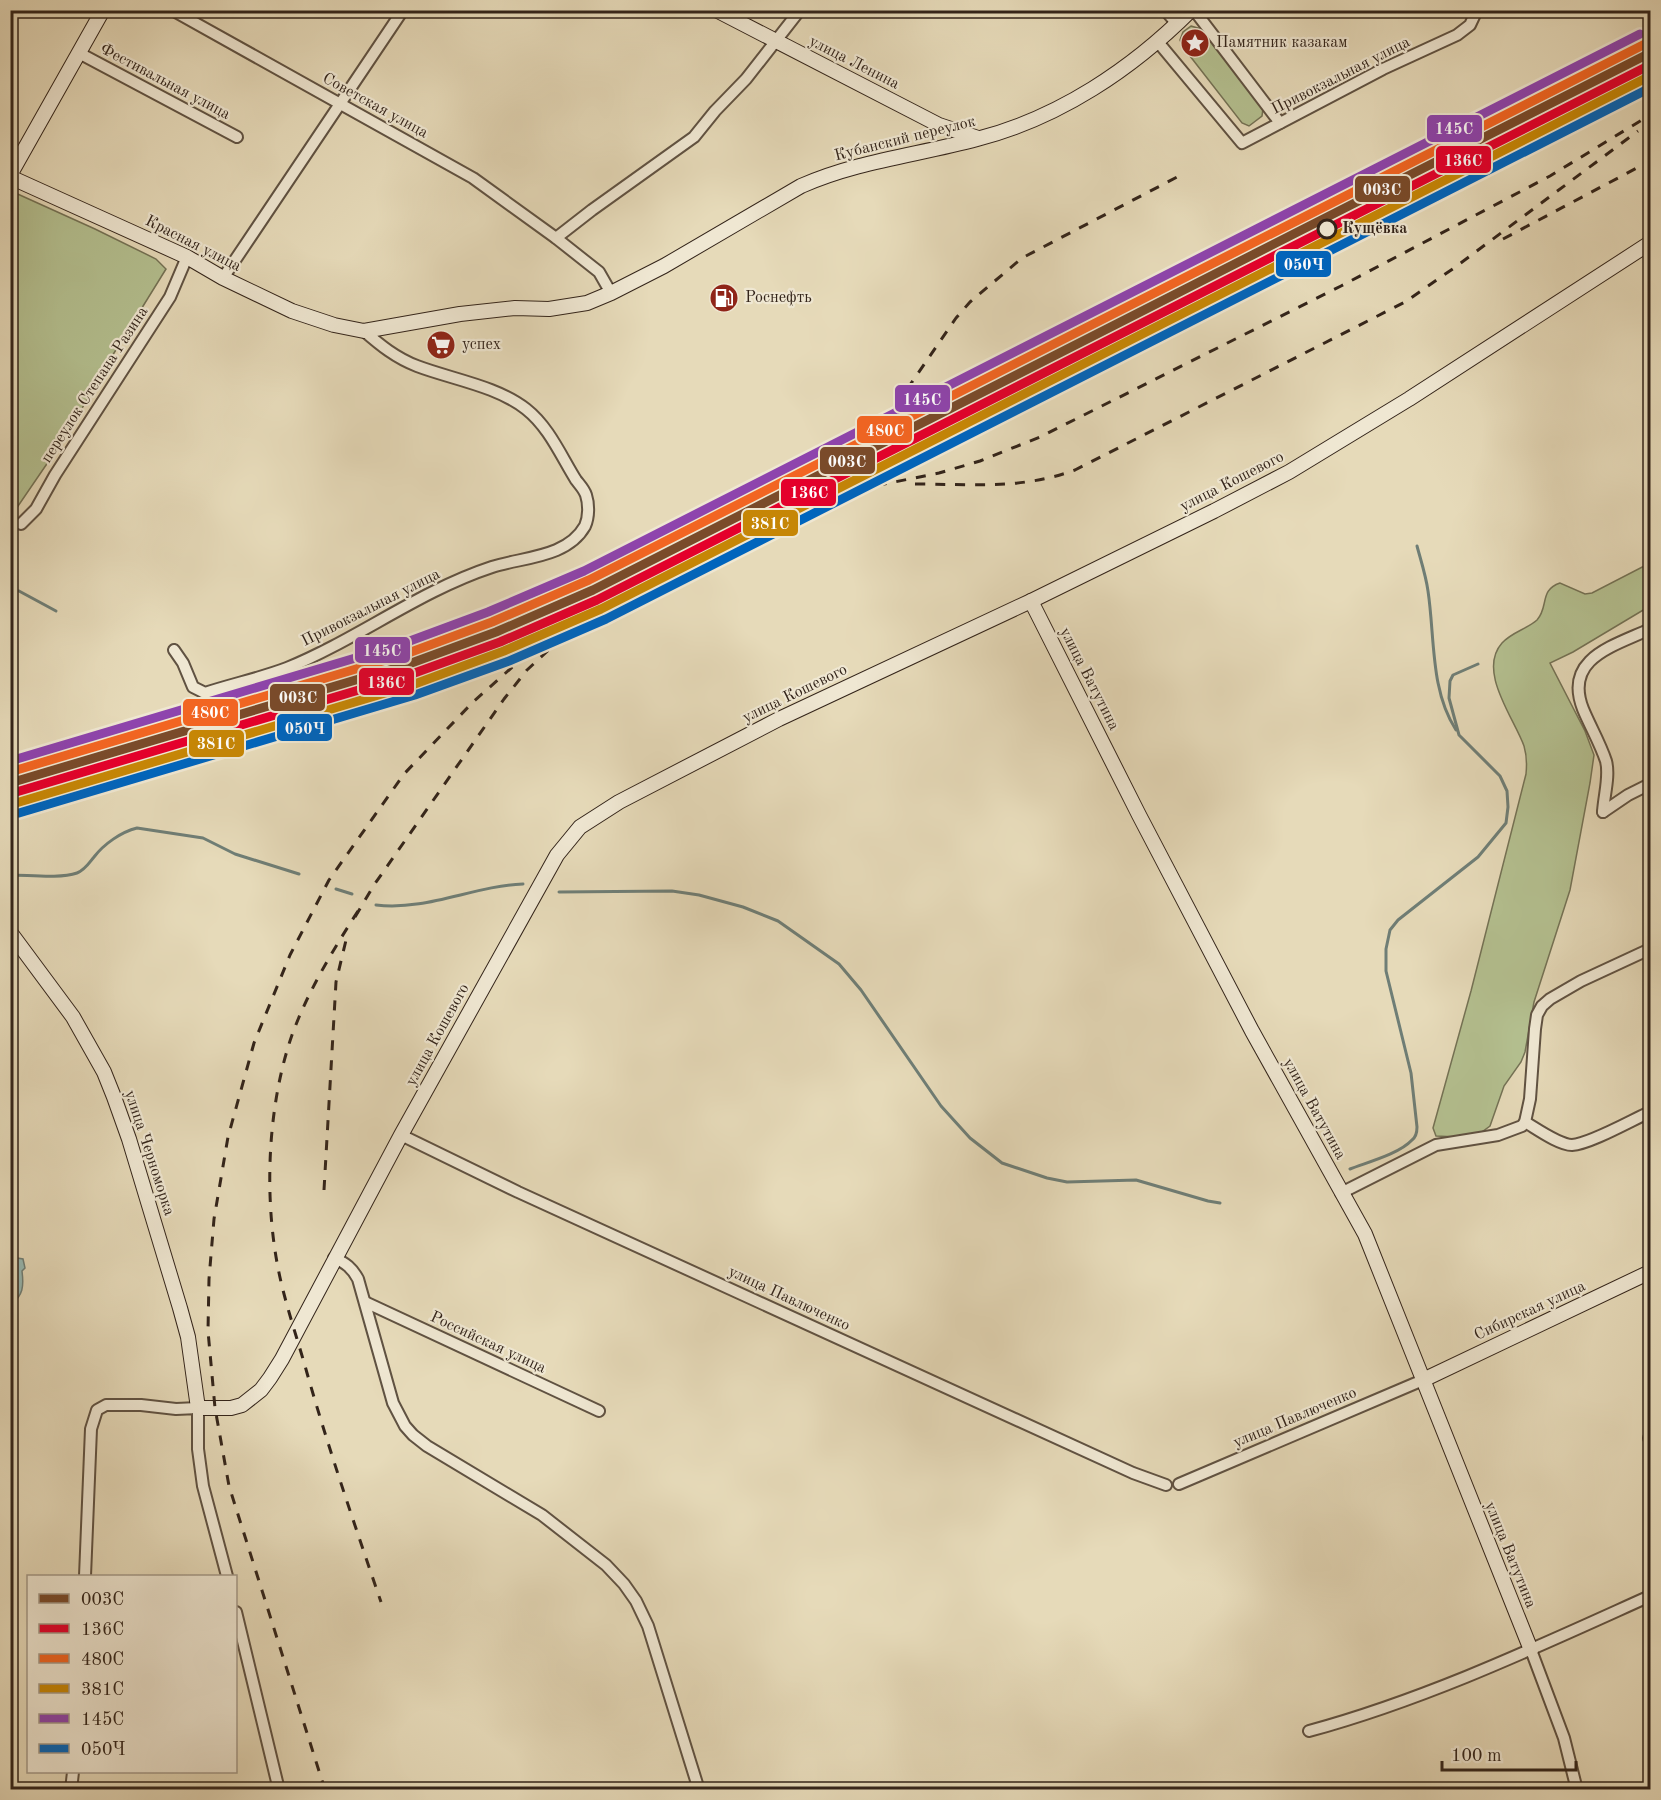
<svg xmlns="http://www.w3.org/2000/svg" width="1661" height="1800" viewBox="0 0 1661 1800" font-family="'Old Standard TT',serif">
	<style>
		.green { fill: #b4c090; stroke: #747255; stroke-width: 1.5 }
		.water { fill: #97bab4; stroke: #6f7e76; stroke-width: 1.5 }
		.lines { fill: none; stroke-linecap: round; stroke-linejoin: round }
		.stream { stroke: #6f7e76; stroke-width: 3 }
		.street-casing { stroke: #605242; stroke-width: 14 }
		.secondary-casing { stroke: #33241a; stroke-width: 16 }
		.street { stroke: #efe7d2; stroke-width: 10 }
		.secondary { stroke: #efe7d2; stroke-width: 14 }
		.rail { stroke: #33241a; stroke-width: 3; stroke-dasharray: 10 10; stroke-linecap: butt }
		.rail-1-casing { stroke: #efe7d2; stroke-width: 14 }
		.rail-2-casing { stroke: #efe7d2; stroke-width: 14 }
		.rail-3-casing { stroke: #efe7d2; stroke-width: 14 }
		.rail-4-casing { stroke: #efe7d2; stroke-width: 14 }
		.rail-5-casing { stroke: #efe7d2; stroke-width: 14 }
		.rail-6-casing { stroke: #efe7d2; stroke-width: 14 }
		.rail-1 { stroke: #7a4b2a; stroke-width: 9 }
		.rail-2 { stroke: #e4002b; stroke-width: 9 }
		.rail-3 { stroke: #f26522; stroke-width: 9 }
		.rail-4 { stroke: #c68606; stroke-width: 9 }
		.rail-5 { stroke: #8e44ad; stroke-width: 9 }
		.rail-6 { stroke: #0065bd; stroke-width: 9 }
		.stop-dot { fill: #efe7d2; stroke: #33241a; stroke-width: 3 }
		.labels { text-anchor: middle; dominant-baseline: central; stroke-width: 4.5; stroke-linejoin: round; paint-order: stroke }
		.poi-label { font-size: 16px; fill: #33241a; stroke: #efe7d2; text-anchor: start }
		.street-label { font-size: 16px; fill: #33241a; stroke: #efe7d2 }
		.stop-label { font-size: 16px; font-weight: bold; fill: #33241a; stroke: #efe7d2; text-anchor: start }
		.line-badge { stroke: #efe7d2; stroke-width: 2 }
		.badge-label { font-size: 16px; text-anchor: middle; font-weight: bold; fill: #fff }
	</style>
	<rect width="100%" height="100%" fill="#e6dab9"/>
	<filter id="stains"><feTurbulence type="fractalNoise" baseFrequency=".00333" numOctaves="4"/><feColorMatrix values="0 0 0 0 .2 0 0 0 0 .09 0 0 0 0 .02 0 0 0 .5 -.17"/></filter>
	<radialGradient id="worn" r=".72"><stop offset=".6" stop-color="#630" stop-opacity="0"/><stop offset="1" stop-color="#630" stop-opacity=".3"/></radialGradient>
	<!-- green -->
	<g class="green">
		<polygon points="1191,26 1201,29 1263,108 1262,116 1249,126 1242,123 1183,47 1180,40 1183,32"/>
		<polygon points="11,191 95,229 156,259 166,269 101,374 70,430 16,509 11,510"/>
		<path d="M1650,563V606L1573,652L1550,663L1585,731L1594,755L1590,783L1570,890L1534,1002L1525,1052L1521,1062L1504,1086L1490,1126L1479,1134L1458,1137L1436,1136L1433,1128L1471,991L1526,774C1527,764 1527,756 1524,746C1514,718 1477,671 1502,643C1512,632 1527,629 1537,620C1549,607 1539,590 1560,583L1585,594L1592,593Z"/>
	</g>
	<!-- water -->
	<path class="water" d="M11,1257L23,1259L25,1268L22,1271C24,1287 23,1295 11,1305Z"/>
	<g class="lines">
		<!-- stream -->
		<g class="stream">
			<path d="M1417,546C1421,561 1426,576 1428,591C1435,637 1430,690 1456,730"/>
			<polyline points="10,590 19,591 56,611"/>
			<path d="M10,875C29,875 60,879 77,873C85,870 89,863 94,857C104,844 121,832 137,828L203,838L235,854L299,874"/>
			<polyline points="336,889 352,894"/>
			<polyline points="559,892 672,891 699,895 743,907 778,921 839,964 861,990 941,1106 970,1138 1002,1163 1047,1178 1067,1182 1136,1180 1208,1201 1220,1203"/>
			<path d="M376,905C427,911 473,886 523,884"/>
			<path d="M1350,1169C1368,1162 1399,1154 1412,1140C1416,1137 1417,1132 1417,1127L1411,1073L1386,971V949L1390,930L1398,920L1478,857L1506,823L1508,807L1507,791L1500,776L1459,735L1449,698L1450,681L1453,675L1478,664"/>
		</g>
		<!-- street casing -->
		<g class="street-casing">
			<g id="street">
				<polyline points="172,10 473,178 556,238 599,272 611,293"/>
				<polyline points="1165,10 1177,24"/>
				<polyline points="1194,10 1280,123"/>
				<polyline points="1158,42 1242,143 1383,69 1457,35 1470,25 1477,10"/>
				<polyline points="79,53 237,137"/>
				<polyline points="556,238 592,210 694,137 715,111 746,79 800,10"/>
				<polyline points="223,278 403,10"/>
				<polyline points="21,524 36,509 55,475 170,297 187,257"/>
				<path d="M174,650L183,663L193,687L205,693C232,684 261,678 287,668C358,639 419,591 492,567C522,557 567,558 585,526C589,517 589,504 586,495C584,489 579,484 576,480C561,456 549,427 526,409C497,386 451,379 417,366C396,358 380,345 364,331"/>
				<path d="M1603,812C1604,795 1610,776 1606,761C1600,743 1590,726 1583,709C1563,658 1614,646 1650,629"/>
				<polyline points="1603,812 1628,795 1650,784"/>
				<path d="M1525,1122C1537,1129 1559,1145 1572,1145C1590,1144 1632,1120 1650,1112"/>
				<polyline points="401,1135 518,1192 1133,1473 1166,1485"/>
				<polyline points="1341,1193 1436,1145 1498,1135 1522,1126 1525,1122 1530,1099 1535,1029 1537,1015 1542,1006 1550,999 1581,981 1650,949"/>
				<path d="M334,1258C346,1263 352,1268 358,1279L393,1403L405,1426L413,1435L427,1446L542,1515L606,1565L624,1584L636,1601L648,1626L699,1790"/>
				<polyline points="365,1302 599,1411"/>
				<polyline points="1649,1438 1650,1438"/>
				<polyline points="1179,1484 1423,1380"/>
				<polyline points="85,1576 91,1429 97,1410 106,1405 141,1405 176,1409 198,1408 198,1449 203,1486 227,1576"/>
				<polyline points="236,1612 279,1790"/>
				<polyline points="1531,1650 1564,1738 1577,1790"/>
				<path d="M1309,1731C1427,1699 1539,1646 1650,1596"/>
				<polyline points="71,1790 73,1772"/>
			</g>
		</g>
		<!-- secondary casing -->
		<g class="secondary-casing">
			<g id="secondary">
				<polyline points="716,10 939,125 978,138"/>
				<polyline points="10,175 103,10"/>
				<path d="M10,177L187,257L223,278L292,311L334,325L364,331L460,314L515,308L549,309L587,303L611,293L664,266L801,186C857,161 918,155 977,139C1059,118 1132,69 1191,10"/>
				<polyline points="1031,601 1139,815 1252,1031 1365,1234 1531,1650"/>
				<polyline points="10,932 73,1017 104,1072 114,1097 129,1139 180,1308 188,1337 198,1408 231,1408 242,1405 261,1390 270,1378 282,1359 401,1135 557,855 580,827 619,802 779,719 1031,601 1214,511 1289,472 1409,399 1650,243"/>
				<polyline points="1423,1380 1650,1272"/>
			</g>
		</g>
		<!-- street -->
		<use href="#street" class="street"/>
		<!-- secondary -->
		<use href="#secondary" class="secondary"/>
		<!-- rail -->
		<g class="rail">
			<polyline points="1503,239 1650,161"/>
			<polyline points="805,483 846,455 869,434 892,411 956,318 970,302 1022,258 1181,175"/>
			<path d="M915,484C972,484 1020,490 1075,470L1405,302L1454,268L1638,131"/>
			<path d="M358,911C333,950 308,991 292,1035C266,1110 263,1209 282,1286C289,1315 299,1344 307,1373C329,1450 355,1526 381,1602"/>
			<polyline points="355,917 374,885 504,699 527,670 555,644"/>
			<polyline points="324,1190 336,982 347,936"/>
			<polyline points="325,1790 229,1486 215,1408 208,1331 209,1279 214,1219 228,1137 254,1043 290,955 329,880 404,774 473,702 527,654 573,623 638,585 740,533 821,501 850,491 939,473 980,461 1040,437 1341,286 1550,176 1650,115"/>
		</g>
		<!-- rail-1 casing -->
		<g class="rail-1-casing">
			<polyline id="rail-1" points="10,783 406,665 496,632 593,590 1650,53"/>
		</g>
		<!-- rail-2 casing -->
		<g class="rail-2-casing">
			<polyline id="rail-2" points="13,793 409,675 500,642 597,600 1650,65"/>
		</g>
		<!-- rail-3 casing -->
		<g class="rail-3-casing">
			<polyline id="rail-3" points="10,772 403,655 492,622 589,580 1645,44"/>
		</g>
		<!-- rail-4 casing -->
		<g class="rail-4-casing">
			<polyline id="rail-4" points="16,803 412,685 504,651 601,609 1650,76"/>
		</g>
		<!-- rail-5 casing -->
		<g class="rail-5-casing">
			<polyline id="rail-5" points="10,761 399,645 488,612 584,571 1640,34"/>
		</g>
		<!-- rail-6 casing -->
		<g class="rail-6-casing">
			<polyline id="rail-6" points="19,813 415,695 509,661 606,619 1650,88"/>
		</g>
		<!-- rail-1 -->
		<use href="#rail-1" class="rail-1"/>
		<!-- rail-2 -->
		<use href="#rail-2" class="rail-2"/>
		<!-- rail-3 -->
		<use href="#rail-3" class="rail-3"/>
		<!-- rail-4 -->
		<use href="#rail-4" class="rail-4"/>
		<!-- rail-5 -->
		<use href="#rail-5" class="rail-5"/>
		<!-- rail-6 -->
		<use href="#rail-6" class="rail-6"/>
	</g>
	<!-- icons -->
	<defs>
		<g id="sight-disc" transform="scale(1.5)"><circle r="9.5" fill="#8f2418" stroke="#efe7d2"/><path d="M0-6L1.8-2.2L6-1.7L2.9 1.2L3.7 5.4L0 3.3L-3.7 5.4L-2.9 1.2L-6-1.7L-1.8-2.2Z" fill="#fff"/></g>
		<g id="fuel-disc" transform="scale(1.5)"><circle r="9.5" fill="#8f2418" stroke="#efe7d2"/><path d="M-5.5-6h7V0h2V4h1.3V-2.5L3-4.5l.8-.8L6-3V5H2.5V1h-1V6h-7ZM-4.2-4.7v3.2H.2V-4.7Z" fill="#fff"/></g>
		<g id="supermarket-disc" transform="scale(1.5)"><circle r="9.5" fill="#8f2418" stroke="#efe7d2"/><path d="M-6-5.5h2.5l.6 2H6L4.5 2H-2.5L-4.4-4H-6ZM-1.5 3.2a1.3 1.3 0 1 0 .1 0ZM3 3.2a1.3 1.3 0 1 0 .1 0Z" fill="#fff"/></g>
	</defs>
	<g fill-rule="evenodd">
		<use href="#sight-disc" x="1195" y="43"/>
		<use href="#fuel-disc" x="724" y="298"/>
		<use href="#supermarket-disc" x="441" y="345"/>
	</g>
	<!-- markers -->
	<circle class="stop-dot" cx="1327" cy="229" r="9"/>
	<g class="labels">
		<!-- poi labels -->
		<g class="poi-label">
			<text x="1216" y="43">Памятник казакам</text>
			<text x="745" y="298">Роснефть</text>
			<text x="462" y="345">успех</text>
		</g>
		<!-- street labels -->
		<g class="street-label">
			<text transform="translate(854 63) rotate(27)">улица Ленина</text>
			<text transform="translate(1341 76) rotate(-27)">Привокзальная улица</text>
			<text transform="translate(165 82) rotate(28)">Фестивальная улица</text>
			<text transform="translate(375 106) rotate(29)">Советская улица</text>
			<text transform="translate(905 139) rotate(-14)">Кубанский переулок</text>
			<text transform="translate(193 244) rotate(27)">Красная улица</text>
			<text transform="translate(95 385) rotate(-57)">переулок Степана Разина</text>
			<text transform="translate(1232 482) rotate(-27)">улица Кошевого</text>
			<text transform="translate(371 608) rotate(-27)">Привокзальная улица</text>
			<text transform="translate(1089 679) rotate(63)">улица Ватутина</text>
			<text transform="translate(795 694) rotate(-26)">улица Кошевого</text>
			<text transform="translate(438 1035) rotate(-61)">улица Кошевого</text>
			<text transform="translate(1314 1109) rotate(61)">улица Ватутина</text>
			<text transform="translate(149 1153) rotate(72)">улица Черноморка</text>
			<text transform="translate(789 1299) rotate(25)">улица Павлюченко</text>
			<text transform="translate(1530 1311) rotate(-25)">Сибирская улица</text>
			<text transform="translate(488 1343) rotate(25)">Российская улица</text>
			<text transform="translate(1295 1418) rotate(-23)">улица Павлюченко</text>
			<text transform="translate(1510 1555) rotate(68)">улица Ватутина</text>
		</g>
		<!-- stop labels -->
		<g class="stop-label">
			<text x="1342" y="229">Кущёвка</text>
		</g>
	</g>
	<g class="line-badge">
		<rect x="1426" y="114" width="57" height="29" rx="6" fill="#8e44ad"/>
		<rect x="1435" y="145" width="57" height="29" rx="6" fill="#e4002b"/>
		<rect x="1354" y="175" width="57" height="28" rx="6" fill="#7a4b2a"/>
		<rect x="1275" y="250" width="57" height="28" rx="6" fill="#0065bd"/>
		<rect x="894" y="384" width="57" height="29" rx="6" fill="#8e44ad"/>
		<rect x="856" y="415" width="57" height="29" rx="6" fill="#f26522"/>
		<rect x="819" y="446" width="57" height="29" rx="6" fill="#7a4b2a"/>
		<rect x="780" y="478" width="57" height="29" rx="6" fill="#e4002b"/>
		<rect x="742" y="509" width="57" height="28" rx="6" fill="#c68606"/>
		<rect x="354" y="636" width="57" height="28" rx="6" fill="#8e44ad"/>
		<rect x="358" y="667" width="57" height="29" rx="6" fill="#e4002b"/>
		<rect x="269" y="683" width="57" height="29" rx="6" fill="#7a4b2a"/>
		<rect x="182" y="698" width="57" height="29" rx="6" fill="#f26522"/>
		<rect x="276" y="713" width="57" height="29" rx="6" fill="#0065bd"/>
		<rect x="188" y="729" width="57" height="29" rx="6" fill="#c68606"/>
	</g>
	<g class="badge-label">
		<text x="1454" y="134">145С</text>
		<text x="1463" y="166">136С</text>
		<text x="1382" y="195">003С</text>
		<text x="1304" y="270">050Ч</text>
		<text x="922" y="405">145С</text>
		<text x="885" y="436">480С</text>
		<text x="847" y="467">003С</text>
		<text x="809" y="498">136С</text>
		<text x="770" y="529">381С</text>
		<text x="382" y="656">145С</text>
		<text x="386" y="688">136С</text>
		<text x="298" y="703">003С</text>
		<text x="210" y="718">480С</text>
		<text x="305" y="734">050Ч</text>
		<text x="216" y="749">381С</text>
	</g>
	<!-- margin -->
	<rect width="1661" height="1800" fill="none" stroke="#e6dab9" stroke-width="36"/>
	<rect x="12" y="12" width="1637" height="1776" fill="none" stroke="#33241a" stroke-width="3"/>
	<rect x="18" y="18" width="1625" height="1764" fill="none" stroke="#33241a" stroke-width="1.5"/>
	<!-- legend -->
	<rect x="27" y="1575" width="210" height="198" fill="#efe7d2" stroke="#a49988" stroke-width="1.5"/>
	<rect x="39" y="1594" width="30" height="9" fill="#7a4b2a" stroke="#a49988" stroke-width="1.5"/>
	<text x="81" y="1605" font-size="18" fill="#33241a">003С</text>
	<rect x="39" y="1624" width="30" height="9" fill="#e4002b" stroke="#a49988" stroke-width="1.5"/>
	<text x="81" y="1635" font-size="18" fill="#33241a">136С</text>
	<rect x="39" y="1654" width="30" height="9" fill="#f26522" stroke="#a49988" stroke-width="1.5"/>
	<text x="81" y="1665" font-size="18" fill="#33241a">480С</text>
	<rect x="39" y="1684" width="30" height="9" fill="#c68606" stroke="#a49988" stroke-width="1.5"/>
	<text x="81" y="1695" font-size="18" fill="#33241a">381С</text>
	<rect x="39" y="1714" width="30" height="9" fill="#8e44ad" stroke="#a49988" stroke-width="1.5"/>
	<text x="81" y="1725" font-size="18" fill="#33241a">145С</text>
	<rect x="39" y="1744" width="30" height="9" fill="#0065bd" stroke="#a49988" stroke-width="1.5"/>
	<text x="81" y="1755" font-size="18" fill="#33241a">050Ч</text>
	<!-- scale -->
	<path d="M1442 1761v9h134v-9" fill="none" stroke="#33241a" stroke-width="3"/>
	<text x="1451" y="1761" font-size="18" fill="#33241a" stroke="#efe7d2" stroke-width="4.5" paint-order="stroke">100 m</text>
	<rect width="100%" height="100%" filter="url(#stains)"/>
	<rect width="100%" height="100%" fill="url(#worn)"/>
</svg>
